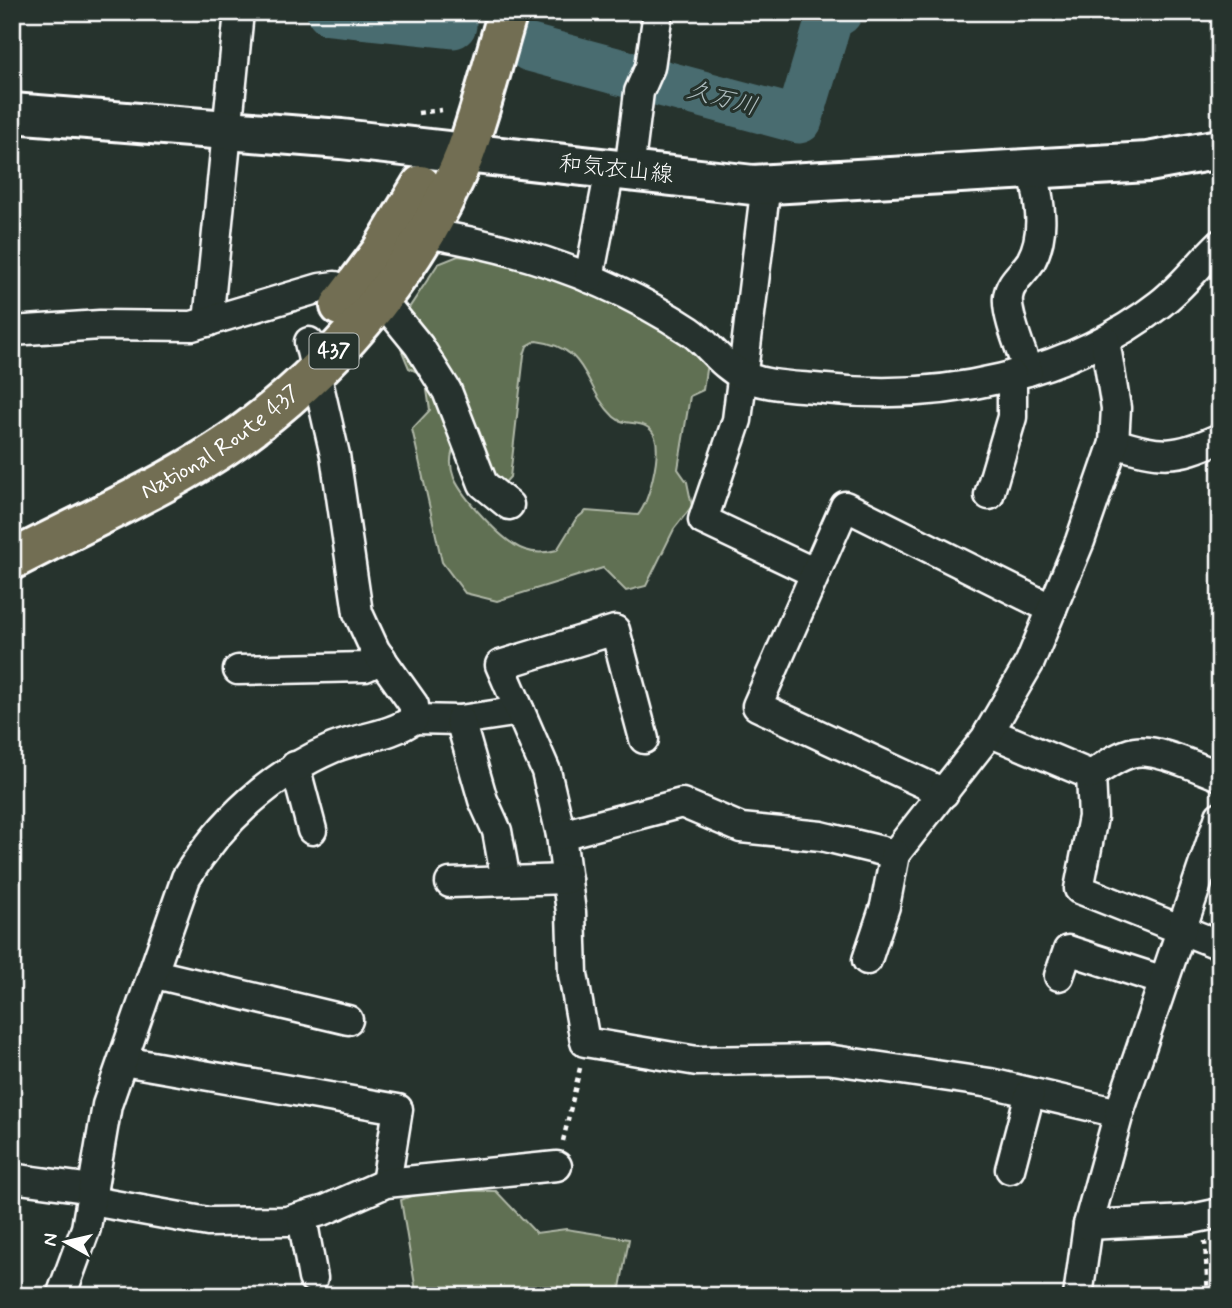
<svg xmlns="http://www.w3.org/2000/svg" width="1232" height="1308" viewBox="0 0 1232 1308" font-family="Mynerve,'Klee One',sans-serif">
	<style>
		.green { fill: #607052; stroke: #b0b8a8; stroke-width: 2; fill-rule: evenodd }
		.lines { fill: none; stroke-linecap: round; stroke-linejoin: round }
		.river { stroke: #4a6c70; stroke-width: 47 }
		.street-casing { stroke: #fff; stroke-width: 33 }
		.secondary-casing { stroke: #fff; stroke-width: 44 }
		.highway-casing { stroke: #fff; stroke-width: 44 }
		.path { stroke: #fff; stroke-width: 4.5; stroke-dasharray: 5 5; stroke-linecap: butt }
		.street { stroke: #26332d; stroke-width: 28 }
		.secondary { stroke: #26332d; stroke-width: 38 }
		.highway { stroke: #726e52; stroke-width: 38 }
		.labels { text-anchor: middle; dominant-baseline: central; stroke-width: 6; stroke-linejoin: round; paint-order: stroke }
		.shield { fill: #26332d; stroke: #bec2c0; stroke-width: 2 }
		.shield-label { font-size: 21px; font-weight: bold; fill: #fff }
		.street-label { font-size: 23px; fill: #fff; stroke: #26332d }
		.water-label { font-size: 24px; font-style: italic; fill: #aebdbf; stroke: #26332d }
	</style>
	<rect width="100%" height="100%" fill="#26332d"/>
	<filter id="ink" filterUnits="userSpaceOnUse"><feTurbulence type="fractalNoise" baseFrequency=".0143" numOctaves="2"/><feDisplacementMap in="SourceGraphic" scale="14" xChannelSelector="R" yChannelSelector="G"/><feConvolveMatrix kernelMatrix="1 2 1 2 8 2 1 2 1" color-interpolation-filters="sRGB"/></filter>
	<g filter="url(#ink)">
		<!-- green -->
		<g class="green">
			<path d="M458,256L515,263L585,289L686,341L707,363L703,390L690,396L678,469L687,482L692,506L674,529L646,586L626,591L603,568L497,601L465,593L442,562L412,429L430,410L425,376L409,368L401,349L409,308L438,264ZM536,341C592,348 582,387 614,417C626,428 648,417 655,437C661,454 649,502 638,515L586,511L576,519L557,550C546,553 536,554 525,550C504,544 463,498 454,478C449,465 450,453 457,442L477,437L487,454L489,474L503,485L510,477L524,355L527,346Z"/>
			<path d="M425,1190L496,1191L536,1233L566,1229L629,1239L620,1288C562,1302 476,1299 416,1291L401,1200Z"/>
		</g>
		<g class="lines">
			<!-- river -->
			<g class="river">
				<polyline points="330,12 453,25"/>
				<polyline points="530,48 799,120 831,13 839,12"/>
			</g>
			<!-- street casing -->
			<g class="street-casing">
				<g id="street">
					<polyline points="629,171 639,92 650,67 658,12"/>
					<polyline points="766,184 737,420 703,520 815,573"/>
					<path d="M425,233C519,248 610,278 690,331C709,344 721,365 742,375C766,387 799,386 825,389C940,402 1068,376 1160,304C1182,287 1200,263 1220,244"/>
					<polyline points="589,278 610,170"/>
					<polyline points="380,298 419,346 447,391 483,484 509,505"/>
					<polyline points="208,322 239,12"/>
					<polyline points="12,331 100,325 192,326 320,288 335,286 350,293"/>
					<path d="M1028,371C1022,352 1006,316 1008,297C1010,281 1023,274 1031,261C1047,232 1039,200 1033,169"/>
					<path d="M1114,443C1161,457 1175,459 1220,438"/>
					<polyline points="989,495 1012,417 1012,375"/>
					<polyline points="238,670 365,667 382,659"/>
					<polyline points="414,719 460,720 520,711"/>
					<polyline points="460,720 483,800 497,831 506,881"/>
					<polyline points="989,732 1091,775 1093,817 1079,889 1220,945"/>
					<polyline points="644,739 615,630 500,665 546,771 561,835 571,912 573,974 585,1042 697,1061 827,1059 990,1083 1119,1113 1088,1225 1078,1296"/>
					<polyline points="295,766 312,830"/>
					<path d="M1091,775C1105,766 1119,755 1135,752C1157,748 1198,768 1220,776"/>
					<polyline points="944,793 757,706 845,506 1052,609"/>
					<polyline points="561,835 682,803 741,828 821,836 895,854 985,739 1030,662 1080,541 1114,443 1116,408 1105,340"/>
					<polyline points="450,883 567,879"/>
					<polyline points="867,960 885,906 895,854"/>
					<polyline points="155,974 348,1020"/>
					<polyline points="1059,976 1068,950 1164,981"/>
					<polyline points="123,1061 398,1109 386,1183"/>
					<polyline points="1119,1113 1220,816"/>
					<polyline points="1010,1169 1030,1093"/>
					<polyline points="12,1178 93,1189"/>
					<polyline points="92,1201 208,1222 287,1221 325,1210 386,1183 557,1166"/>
					<polyline points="302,1218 313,1278"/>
					<polyline points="1088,1225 1187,1220 1220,1213"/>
					<path d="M61,1296L86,1228L107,1105L186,878C221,821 272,774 333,748C360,737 391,736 414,719V705L375,650L358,613L335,455L309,342"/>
				</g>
			</g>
			<!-- secondary casing -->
			<g class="secondary-casing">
				<polyline id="secondary" points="12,113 341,139 753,185 1148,162 1220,149"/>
			</g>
			<!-- highway casing -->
			<g class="highway-casing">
				<g id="highway">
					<polyline points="340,306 380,253 421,185"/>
					<path id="s1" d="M12,560C88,520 186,478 253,426C343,357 423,260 465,154C482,108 494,59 508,12"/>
				</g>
			</g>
			<!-- path -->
			<g class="path">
				<polyline points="418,113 442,110"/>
				<polyline points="563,1141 580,1068"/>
				<polyline points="1205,1241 1208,1296"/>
			</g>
			<!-- street -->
			<use href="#street" class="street"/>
			<!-- secondary -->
			<use href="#secondary" class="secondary"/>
			<!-- highway -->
			<use href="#highway" class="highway"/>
		</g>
	</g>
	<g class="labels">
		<!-- shield labels -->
		<rect class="shield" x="309.5" y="333.5" width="49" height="35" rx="5"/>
		<g class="shield-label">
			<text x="334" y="351">437</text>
		</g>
		<!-- street labels -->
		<g class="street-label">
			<text transform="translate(616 170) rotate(6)">和気衣山線</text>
			<text stroke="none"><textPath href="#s1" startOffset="240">National Route 437</textPath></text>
		</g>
		<!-- water labels -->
		<g class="water-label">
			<text transform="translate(722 99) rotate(15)">久万川</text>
		</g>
	</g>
	<!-- margin -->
	<rect width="1232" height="1308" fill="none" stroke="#26332d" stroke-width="42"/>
	<rect x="21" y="21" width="1190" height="1266" fill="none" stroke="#fff" stroke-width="2.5" filter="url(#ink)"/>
	<!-- north arrow -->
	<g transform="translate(66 1242) rotate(278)" stroke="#26332d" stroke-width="5" paint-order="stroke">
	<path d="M0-5L12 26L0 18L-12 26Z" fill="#ffffff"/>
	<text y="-10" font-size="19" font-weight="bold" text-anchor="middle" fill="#ffffff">N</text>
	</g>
</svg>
